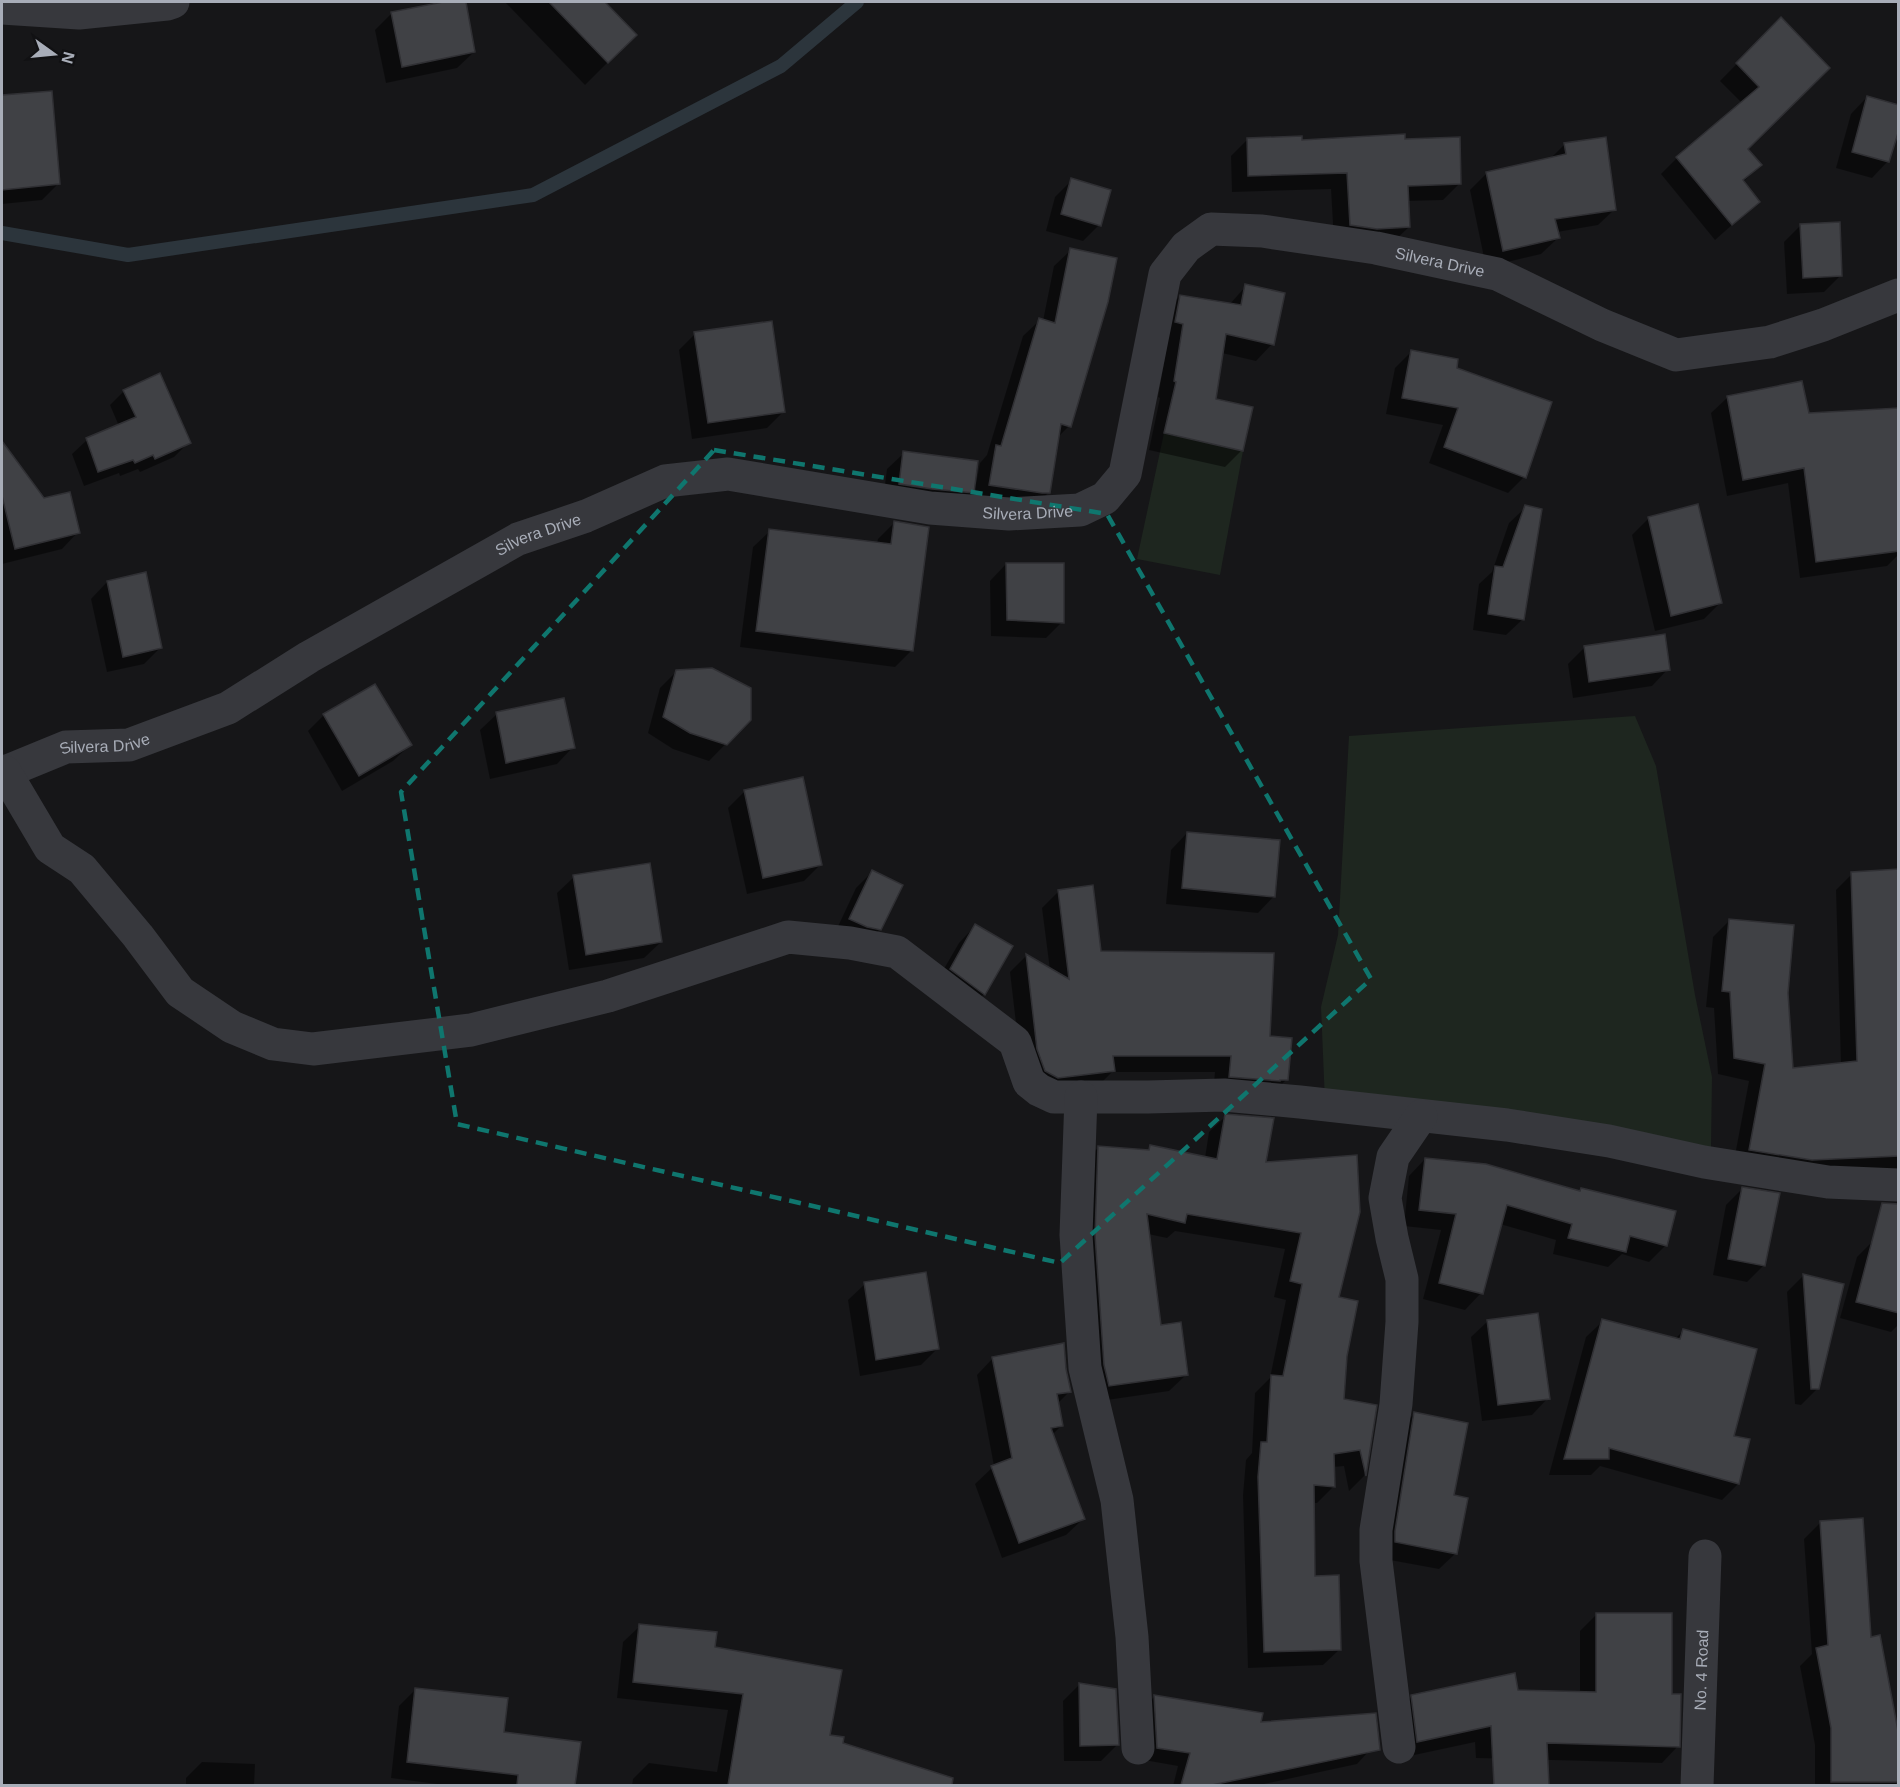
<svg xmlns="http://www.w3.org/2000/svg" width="1900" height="1787" viewBox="0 0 1900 1787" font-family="Helvetica,sans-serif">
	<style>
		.green { fill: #1e261f }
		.shadow { fill: #0007 }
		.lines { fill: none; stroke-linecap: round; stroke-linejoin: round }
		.stream { stroke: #2c353c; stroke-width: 14 }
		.building { fill: #404145; stroke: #303034; stroke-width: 1.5 }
		.street { stroke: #37383d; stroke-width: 33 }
		.marked { fill: none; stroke: #0f766e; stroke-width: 4.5; stroke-dasharray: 12 8; stroke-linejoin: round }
		.labels { text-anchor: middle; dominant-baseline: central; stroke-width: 4.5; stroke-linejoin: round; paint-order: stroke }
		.street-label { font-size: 16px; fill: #a8adb8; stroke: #111113 }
	</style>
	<rect width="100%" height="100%" fill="#161618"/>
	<!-- green -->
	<g class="green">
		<polygon points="1164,433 1243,451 1220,575 1137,559"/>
		<polygon points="1635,716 1656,766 1695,995 1712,1077 1711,1147 1325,1102 1321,1007 1338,935 1349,736"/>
	</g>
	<!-- shadow -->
	<g class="shadow">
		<polygon points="451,2 465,2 474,52 457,68 386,83 375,30 392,13"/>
		<polygon points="505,2 603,2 635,35 585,85"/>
		<polygon points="1781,19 1746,149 1760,165 1743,182 1758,202 1715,240 1661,174 1677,158 1742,103 1720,81"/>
		<polygon points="50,92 59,183 42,200 2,204 2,97"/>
		<polygon points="1867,97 1888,161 1872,178 1836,168 1851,114"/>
		<polygon points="1248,139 1300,142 1404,140 1460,183 1443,200 1407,201 1409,227 1392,243 1334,241 1331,189 1232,192 1231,156"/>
		<polygon points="1565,144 1615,209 1598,225 1557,232 1558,238 1541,254 1486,267 1470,190 1486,174 1549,160"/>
		<polygon points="1072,180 1099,225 1083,241 1046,231 1055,197"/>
		<polygon points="1801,225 1840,276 1824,292 1787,294 1784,242"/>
		<polygon points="1071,250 1069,426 1057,438 1049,492 1032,509 974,501 976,489 956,508 883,500 887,469 904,453 976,484 980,463 987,455 1023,336 1040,320 1043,321 1054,266"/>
		<polygon points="1246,286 1272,344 1256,361 1222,353 1214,400 1242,450 1225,467 1149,450 1160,398 1158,397 1168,340 1164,313 1180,296 1229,305"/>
		<polygon points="695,334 784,411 767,428 692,439 679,350"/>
		<polygon points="1411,352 1455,369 1524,477 1508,493 1429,463 1443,425 1386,414 1395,368"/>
		<polygon points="124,391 189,442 174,457 140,472 138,469 120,476 119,473 84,486 72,454 87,440 119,426 110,405"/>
		<polygon points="1728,397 1807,415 1898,512 1898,555 1887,566 1800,578 1788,483 1727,496 1711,413"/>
		<polygon points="2,444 43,500 78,532 62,549 2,564"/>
		<polygon points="1526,507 1523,619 1506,635 1473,630 1479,584 1492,572 1509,523"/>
		<polygon points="1649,518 1721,602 1704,619 1655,631 1632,535"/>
		<polygon points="894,523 912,650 895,667 740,647 753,547 770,531 877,544 878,539"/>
		<polygon points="1006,564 1062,622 1046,638 991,636 990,581"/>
		<polygon points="107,582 160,648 144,664 107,672 91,599"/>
		<polygon points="1584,648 1668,669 1652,686 1573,698 1568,664"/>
		<polygon points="676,672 750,719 709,761 673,749 648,733 660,688"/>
		<polygon points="497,714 573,747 557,764 490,779 480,730"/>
		<polygon points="324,715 410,745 393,761 342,791 308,731"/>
		<polygon points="745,791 820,865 804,881 747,894 728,808"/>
		<polygon points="1187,833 1274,896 1258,913 1166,904 1171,850"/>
		<polygon points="1898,870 1898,1169 1733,1166 1749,1081 1718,1074 1714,1008 1706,1007 1713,937 1730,920 1786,993 1792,1069 1841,1064 1836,890 1852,874"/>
		<polygon points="872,872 880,929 863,946 834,935 856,888"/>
		<polygon points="574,877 661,942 644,958 569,970 557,893"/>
		<polygon points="1059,891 1100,953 1268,1037 1286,1080 1270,1096 1213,1093 1215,1072 1112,1072 1097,1087 1041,1094 1021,1066 1010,972 1026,956 1050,970 1042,908"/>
		<polygon points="975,926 1011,947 984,994 967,1011 934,986 959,943"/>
		<polygon points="1226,1116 1264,1164 1337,1299 1345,1356 1343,1400 1375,1406 1364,1476 1349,1491 1344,1466 1333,1467 1334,1486 1317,1503 1313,1503 1313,1577 1340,1649 1323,1665 1248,1668 1243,1495 1246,1460 1252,1453 1255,1393 1270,1378 1286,1300 1274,1297 1285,1249 1175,1231 1167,1238 1148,1234 1160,1326 1186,1375 1169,1391 1093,1402 1082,1164 1099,1147 1147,1151 1151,1147 1205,1158 1209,1132"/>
		<polygon points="1425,1159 1579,1192 1666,1245 1649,1262 1622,1254 1608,1267 1553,1254 1556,1240 1500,1224 1481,1293 1465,1310 1423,1299 1441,1230 1404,1226 1409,1176"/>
		<polygon points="1742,1189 1764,1265 1747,1282 1713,1275 1726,1205"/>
		<polygon points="1873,1241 1898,1248 1898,1325 1891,1332 1840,1318 1857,1257"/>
		<polygon points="1803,1276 1818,1388 1801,1405 1795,1404 1787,1292"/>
		<polygon points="865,1284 937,1349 921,1365 860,1376 848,1300"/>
		<polygon points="1488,1321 1548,1398 1532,1415 1482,1421 1471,1337"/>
		<polygon points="1603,1321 1675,1339 1683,1331 1732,1437 1738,1484 1722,1500 1600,1466 1591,1475 1549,1475 1586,1337"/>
		<polygon points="993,1358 1065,1369 1070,1391 1058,1403 1062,1425 1052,1435 1083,1519 1066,1535 1002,1558 975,1484 994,1466 977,1375"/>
		<polygon points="1414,1414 1456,1553 1439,1569 1379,1558 1398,1430"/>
		<polygon points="1821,1522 1869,1639 1898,1781 1894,1786 1815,1786 1815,1745 1800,1666 1812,1654 1804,1539"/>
		<polygon points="1597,1614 1670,1695 1678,1746 1662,1763 1476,1758 1475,1742 1405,1757 1396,1713 1412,1696 1517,1692 1580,1693 1580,1631"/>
		<polygon points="640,1626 714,1648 841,1744 905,1764 898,1786 632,1786 633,1779 649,1763 717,1772 728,1710 617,1698 623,1642"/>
		<polygon points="1079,1685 1118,1744 1101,1761 1064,1761 1063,1701"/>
		<polygon points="415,1690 502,1734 579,1743 574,1786 452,1786 391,1778 399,1706"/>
		<polygon points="1154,1697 1259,1724 1369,1751 1357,1764 1255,1786 1173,1786 1178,1766 1144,1760 1142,1709"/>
		<polygon points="202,1762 255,1764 254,1786 186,1786 186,1778"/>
	</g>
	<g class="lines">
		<!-- stream -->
		<polyline class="stream" points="2,233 128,255 533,195 781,66 857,2"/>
	</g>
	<!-- building -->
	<g class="building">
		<polygon points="443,2 466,2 475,52 402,67 391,12"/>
		<polygon points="549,2 605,2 637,35 608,63"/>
		<polygon points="1781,17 1830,68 1748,149 1762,165 1743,180 1760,202 1732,225 1676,157 1759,87 1736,63"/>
		<polygon points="52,91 60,184 2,190 2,95"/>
		<polygon points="1867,96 1899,105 1899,130 1889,162 1852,152"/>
		<polygon points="1405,134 1405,139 1460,137 1461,184 1408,186 1410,227 1377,229 1350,225 1347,173 1248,176 1247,138 1302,136 1302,140"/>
		<polygon points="1606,137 1616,210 1555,219 1560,238 1503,251 1486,172 1566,154 1564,143"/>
		<polygon points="1071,178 1111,190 1101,226 1061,214"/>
		<polygon points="1840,222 1842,276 1803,278 1800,224"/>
		<polygon points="1070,248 1117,258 1108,302 1071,427 1061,424 1050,493 1042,493 989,485 996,445 1001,446 1039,318 1055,323"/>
		<polygon points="1245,284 1285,293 1274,345 1226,334 1216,399 1253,407 1243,451 1164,433 1176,382 1174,381 1183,324 1175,322 1180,295 1241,305"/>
		<polygon points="772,321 785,412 708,423 694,332"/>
		<polygon points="1411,350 1458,359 1457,368 1552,402 1526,478 1444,447 1458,408 1402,398"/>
		<polygon points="160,373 191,443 155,459 153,455 135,463 133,460 98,472 86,438 136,417 123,390"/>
		<polygon points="1802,381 1809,413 1899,408 1899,551 1816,562 1804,468 1743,480 1727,396"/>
		<polygon points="2,441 44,498 70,492 80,533 15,549 2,496"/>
		<polygon points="903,451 978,461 974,493 932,489 899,484"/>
		<polygon points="1698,504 1722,603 1671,616 1648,517"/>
		<polygon points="1525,505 1542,509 1524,620 1488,614 1495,566 1503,567"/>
		<polygon points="894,521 929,527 913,651 756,631 769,529 891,544"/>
		<polygon points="1006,563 1064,563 1064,623 1007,620"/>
		<polygon points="146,572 162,648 123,657 107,581"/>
		<polygon points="1665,634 1670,670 1589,682 1584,646"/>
		<polygon points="712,668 751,688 751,720 727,745 690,733 663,717 676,670"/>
		<polygon points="375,684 412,745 359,776 323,714"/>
		<polygon points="564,698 575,748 506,763 496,712"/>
		<polygon points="803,777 822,865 763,878 744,790"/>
		<polygon points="1187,832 1280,840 1275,897 1182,888"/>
		<polygon points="650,863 662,942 586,955 573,875"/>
		<polygon points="1899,869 1899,1156 1812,1160 1749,1150 1765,1064 1734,1058 1730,992 1722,991 1729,919 1794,925 1788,993 1793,1068 1857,1061 1851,872"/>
		<polygon points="872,870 903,885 881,930 867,927 849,919"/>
		<polygon points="1093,885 1101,951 1274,953 1270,1036 1292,1038 1288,1080 1280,1080 1280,1081 1229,1077 1231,1056 1113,1056 1115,1071 1058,1078 1045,1071 1037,1049 1026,954 1069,979 1058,890"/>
		<polygon points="975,924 1013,946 985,995 950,969"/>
		<polygon points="1225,1114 1274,1118 1266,1162 1357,1155 1360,1212 1339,1297 1358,1301 1347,1356 1344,1399 1377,1405 1366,1476 1360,1450 1334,1454 1335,1487 1314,1485 1315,1576 1339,1575 1341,1650 1264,1652 1258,1477 1261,1442 1267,1442 1271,1375 1283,1376 1302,1284 1290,1281 1301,1233 1187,1214 1185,1223 1147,1214 1161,1325 1181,1322 1188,1375 1109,1386 1104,1365 1095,1235 1098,1146 1149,1150 1150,1145 1217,1159"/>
		<polygon points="1425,1158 1486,1164 1580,1191 1581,1188 1676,1211 1667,1246 1630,1236 1626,1252 1568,1238 1572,1224 1507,1205 1483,1294 1439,1283 1456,1214 1419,1210"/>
		<polygon points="1742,1187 1780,1193 1765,1266 1728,1259"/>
		<polygon points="1882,1203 1899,1204 1899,1313 1856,1302"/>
		<polygon points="926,1272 939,1349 876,1360 864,1282"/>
		<polygon points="1803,1274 1844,1284 1819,1389 1811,1389"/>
		<polygon points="1538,1313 1550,1399 1498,1405 1487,1320"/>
		<polygon points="1602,1319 1680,1339 1683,1329 1757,1349 1734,1436 1750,1439 1739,1484 1609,1448 1609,1459 1564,1459"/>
		<polygon points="1064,1343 1066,1369 1071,1392 1057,1394 1063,1426 1051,1428 1085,1519 1019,1543 991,1466 1012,1458 992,1357"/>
		<polygon points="1414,1412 1468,1423 1454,1495 1468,1498 1457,1554 1395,1542 1395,1531"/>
		<polygon points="1863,1518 1871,1637 1880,1635 1899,1736 1899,1782 1831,1782 1831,1728 1816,1648 1828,1645 1820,1521"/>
		<polygon points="1596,1613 1672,1613 1672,1694 1681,1694 1680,1747 1547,1743 1549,1785 1494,1785 1491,1726 1417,1742 1411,1695 1515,1673 1518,1690 1596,1692"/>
		<polygon points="639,1624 717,1632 715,1647 842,1670 830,1735 844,1737 843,1743 953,1778 952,1785 728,1785 743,1694 633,1682"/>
		<polygon points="1079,1683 1116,1689 1119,1745 1080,1746"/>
		<polygon points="415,1688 508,1698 504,1732 581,1742 575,1785 517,1785 518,1775 407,1762"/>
		<polygon points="1154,1695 1263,1713 1261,1722 1376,1713 1380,1750 1212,1785 1181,1785 1190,1753 1157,1748"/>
	</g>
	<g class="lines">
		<!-- street -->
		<g class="street">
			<polyline points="2,8 79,13 167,4 173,2"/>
			<path id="s1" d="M2,771L5,772L66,747L129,745L228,708L309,657L518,539L586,516L665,481L728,474L930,508L1009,514L1080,510L1105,498L1125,474L1165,274L1186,247L1211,229L1262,231L1376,248L1497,274L1602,325L1676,355L1770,342L1823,325L1898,295"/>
			<polyline points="5,772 50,848 82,869 138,936 180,992 232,1027 273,1044 313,1049 471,1030 608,996 788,937 850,943 897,952 1015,1042 1029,1082 1039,1090 1054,1097 1148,1097 1224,1095 1300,1102 1507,1125 1609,1141 1704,1162 1828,1182 1898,1185"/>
			<polyline points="1081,1097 1076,1235 1085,1368 1117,1500 1132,1637 1138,1748"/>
			<polyline points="1399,1747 1376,1561 1376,1530 1396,1404 1402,1322 1402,1279 1392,1238 1385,1198 1393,1157 1421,1116"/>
			<path id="s2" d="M1697,1786L1705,1556"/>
		</g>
	</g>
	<!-- marked area -->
	<path class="marked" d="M714,450L1107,514L1371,979L1060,1263L457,1124L401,792Z"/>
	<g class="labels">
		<!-- street labels -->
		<g class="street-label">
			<text stroke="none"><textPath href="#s1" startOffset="1710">Silvera Drive</textPath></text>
			<text stroke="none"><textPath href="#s1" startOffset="1098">Silvera Drive</textPath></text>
			<text stroke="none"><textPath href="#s1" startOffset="594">Silvera Drive</textPath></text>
			<text stroke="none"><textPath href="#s1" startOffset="108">Silvera Drive</textPath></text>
			<text stroke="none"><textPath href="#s2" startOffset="116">No. 4 Road</textPath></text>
		</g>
	</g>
	<!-- border -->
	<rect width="1900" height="1787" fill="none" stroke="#a8adb8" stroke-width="6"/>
	<!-- north arrow -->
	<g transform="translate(54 54) rotate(105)" stroke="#111113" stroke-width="4.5" paint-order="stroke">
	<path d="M0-4.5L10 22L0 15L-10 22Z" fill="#a8adb8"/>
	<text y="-9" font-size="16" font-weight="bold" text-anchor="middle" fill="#a8adb8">N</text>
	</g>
</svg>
